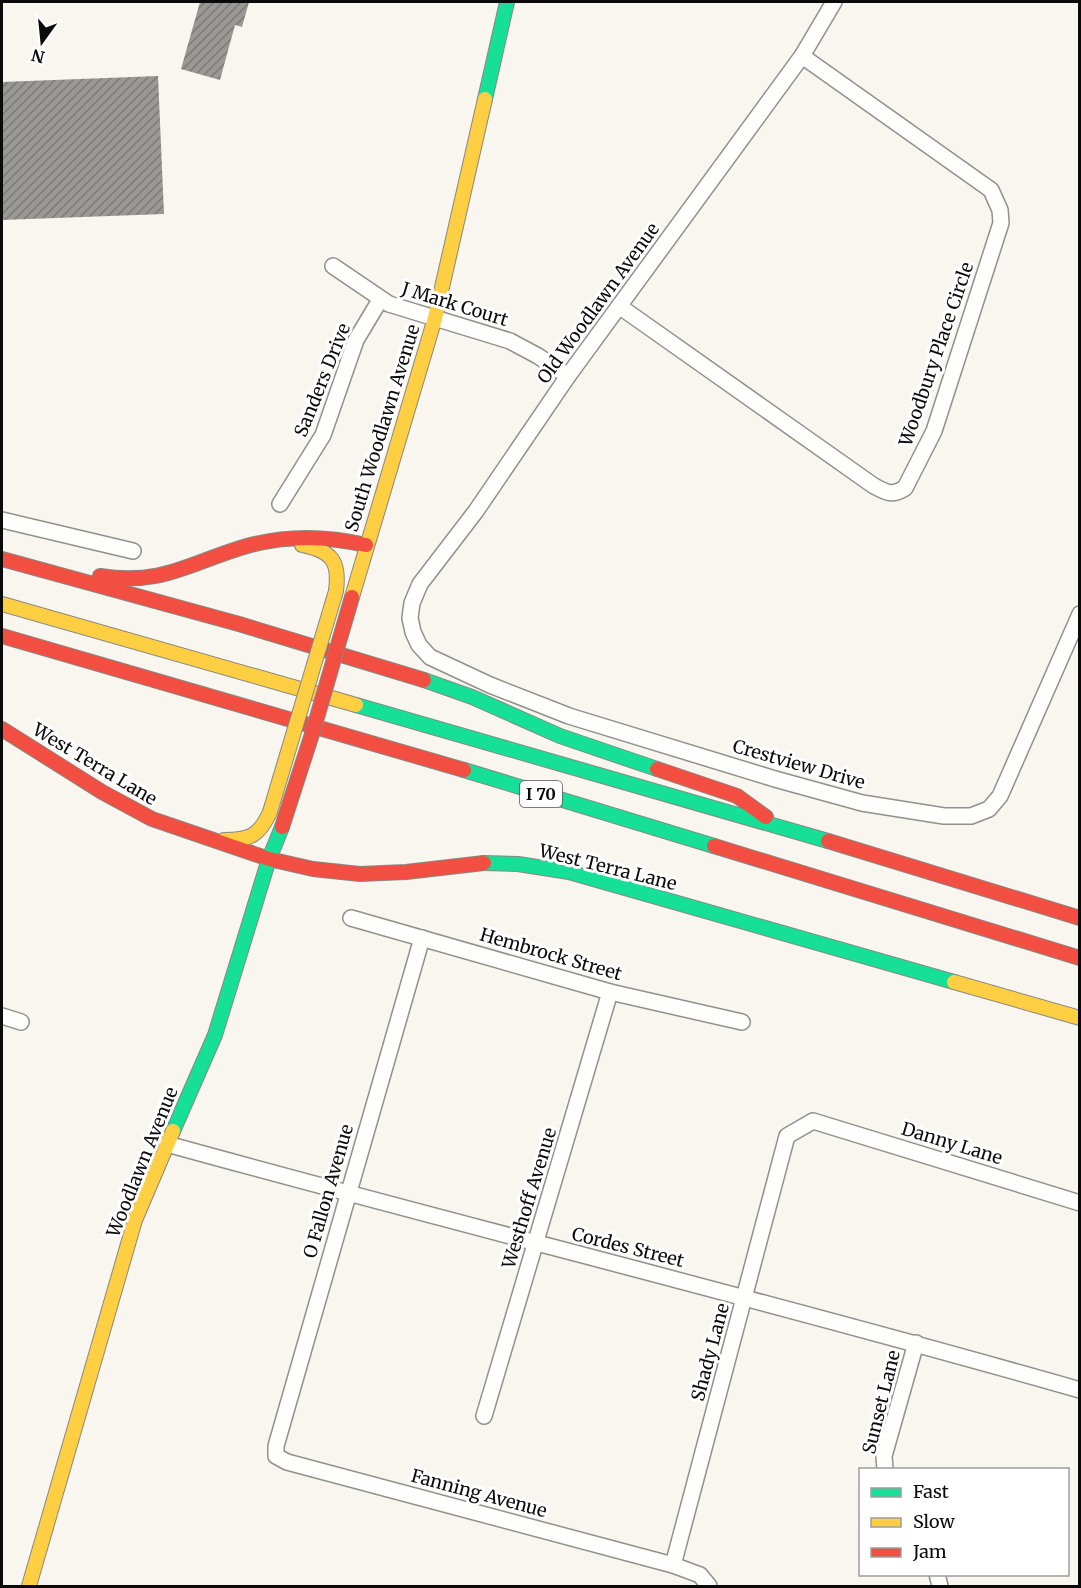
<svg xmlns="http://www.w3.org/2000/svg" width="1081" height="1588" viewBox="0 0 1081 1588" font-family="Merriweather,serif">
	<style>
		.building { fill: url(#building-hatch) }
		.lines { fill: none; stroke-linecap: round; stroke-linejoin: round }
		.street-casing { stroke: #91908d; stroke-width: 18 }
		.fast-casing { stroke: #888783; stroke-width: 16 }
		.slow-casing { stroke: #888783; stroke-width: 16 }
		.jam-casing { stroke: #888783; stroke-width: 16 }
		.street { stroke: #fefefc; stroke-width: 15 }
		.fast { stroke: #16e098; stroke-width: 14 }
		.slow { stroke: #ffcf43; stroke-width: 14 }
		.jam { stroke: #f24e42; stroke-width: 14 }
		.slow-bridge-casing { stroke: #888783; stroke-width: 16; stroke-linecap: butt }
		.jam-bridge-casing { stroke: #888783; stroke-width: 16; stroke-linecap: butt }
		.slow-bridge { stroke: #ffcf43; stroke-width: 14 }
		.jam-bridge { stroke: #f24e42; stroke-width: 14 }
		.labels { text-anchor: middle; dominant-baseline: central; stroke-width: 6; stroke-linejoin: round; paint-order: stroke }
		.shield { fill: #fff; stroke: #545454; stroke-width: 1.5 }
		.shield-label { font-size: 16px; font-weight: bold; fill: #0a0a0a }
		.street-label { font-size: 18px; fill: #0a0a0a; stroke: #fff }
	</style>
	<defs>
		<pattern id="building-hatch" width="6" height="6" patternUnits="userSpaceOnUse" patternTransform="scale(1.5)"><rect width="6" height="6" fill="#9a9894"/><path d="M-1 1l2-2M0 6l6-6M5 7l2-2" fill="none" stroke="#7c7a77"/></pattern>
	</defs>
	<rect width="100%" height="100%" fill="#f8f6ee"/>
	<!-- building -->
	<g class="building">
		<polygon points="200,2 249,2 242,27 235,25 220,80 181,69"/>
		<polygon points="158,76 164,214 2,220 2,82"/>
	</g>
	<g class="lines">
		<!-- street casing -->
		<g class="street-casing">
			<g id="street">
				<polyline points="834,2 802,56 568,376 476,511 420,584 412,603 410,618 413,632 419,645 430,657 490,685 569,716 775,779 862,803 944,816 971,816 989,809 1000,796 1080,614"/>
				<polyline points="333,266 389,304 510,341 538,356 568,376"/>
				<path d="M619,306L874,486C887,493 892,496 905,488L934,431L1001,223L1000,210L991,190L802,56"/>
				<polyline points="280,504 323,435 356,340 380,300"/>
				<polyline points="2,520 133,551"/>
				<polyline points="351,918 610,992 742,1022"/>
				<polyline points="422,938 276,1446 276,1456 287,1462 673,1565"/>
				<polyline points="2,1016 21,1022"/>
				<path d="M167,1144C471,1228 777,1303 1080,1390"/>
				<polyline points="484,1416 610,992"/>
				<polyline points="885,1470 884,1456 916,1343"/>
				<polyline points="937,1574 940,1586"/>
				<polyline points="709,1586 700,1575 673,1565 787,1136 813,1121 1080,1203"/>
			</g>
		</g>
		<!-- fast casing -->
		<g class="fast-casing">
			<g id="fast">
				<polyline points="485,99 507,2"/>
				<polyline points="424,680 472,697 560,736 657,769"/>
				<polyline points="356,705 828,841"/>
				<polyline points="464,770 714,846"/>
				<polyline points="484,863 518,864 569,872 954,982"/>
				<polyline points="173,1131 215,1035 269,859 282,827"/>
			</g>
		</g>
		<!-- slow casing -->
		<g class="slow-casing">
			<g id="slow">
				<path d="M302,545C331,551 340,560 336,591"/>
				<polyline points="352,597 435,318 485,99"/>
				<polyline points="2,604 356,705"/>
				<path d="M224,840C250,840 259,836 270,812"/>
				<polyline points="954,982 1080,1018"/>
				<polyline points="29,1586 135,1220 173,1131"/>
			</g>
		</g>
		<!-- jam casing -->
		<g class="jam-casing">
			<g id="jam">
				<polyline points="2,559 239,624 424,680"/>
				<path d="M100,576C163,586 191,562 247,546C286,535 327,536 366,545"/>
				<polyline points="2,636 464,770"/>
				<polyline points="2,729 102,792 152,819 269,859 313,869 360,874 406,872 484,863"/>
				<polyline points="657,769 737,796 766,817"/>
				<polyline points="282,827 313,731"/>
				<polyline points="828,841 1080,918"/>
				<polyline points="714,846 1080,958"/>
			</g>
		</g>
		<!-- street -->
		<use href="#street" class="street"/>
		<!-- fast -->
		<use href="#fast" class="fast"/>
		<!-- slow -->
		<use href="#slow" class="slow"/>
		<!-- jam -->
		<use href="#jam" class="jam"/>
		<!-- slow-bridge casing -->
		<g class="slow-bridge-casing">
			<polyline id="slow-bridge" points="270,812 336,591"/>
		</g>
		<!-- jam-bridge casing -->
		<g class="jam-bridge-casing">
			<polyline id="jam-bridge" points="313,731 352,597"/>
		</g>
		<!-- slow-bridge -->
		<use href="#slow-bridge" class="slow-bridge"/>
		<!-- jam-bridge -->
		<use href="#jam-bridge" class="jam-bridge"/>
	</g>
	<g class="labels">
		<!-- shield labels -->
		<rect class="shield" x="520" y="781" width="42" height="26" rx="4.5"/>
		<g class="shield-label">
			<text x="541" y="794">I 70</text>
		</g>
		<!-- street labels -->
		<g class="street-label">
			<text transform="translate(598 303) rotate(-54)">Old Woodlawn Avenue</text>
			<text transform="translate(455 304) rotate(17)">J Mark Court</text>
			<text transform="translate(936 354) rotate(-71)">Woodbury Place Circle</text>
			<text transform="translate(322 380) rotate(-68)">Sanders Drive</text>
			<text transform="translate(382 428) rotate(-73)">South Woodlawn Avenue</text>
			<text transform="translate(95 764) rotate(31)">West Terra Lane</text>
			<text transform="translate(799 764) rotate(16)">Crestview Drive</text>
			<text transform="translate(608 867) rotate(14)">West Terra Lane</text>
			<text transform="translate(551 954) rotate(16)">Hembrock Street</text>
			<text transform="translate(952 1143) rotate(17)">Danny Lane</text>
			<text transform="translate(142 1162) rotate(-68)">Woodlawn Avenue</text>
			<text transform="translate(328 1191) rotate(-74)">O Fallon Avenue</text>
			<text transform="translate(529 1198) rotate(-73)">Westhoff Avenue</text>
			<text transform="translate(628 1247) rotate(14)">Cordes Street</text>
			<text transform="translate(710 1352) rotate(-75)">Shady Lane</text>
			<text transform="translate(881 1402) rotate(-76)">Sunset Lane</text>
			<text transform="translate(479 1493) rotate(15)">Fanning Avenue</text>
		</g>
	</g>
	<!-- border -->
	<rect width="1081" height="1588" fill="none" stroke="#0a0a0a" stroke-width="6"/>
	<!-- legend -->
	<rect x="859" y="1468" width="210" height="108" fill="#ffffff" stroke="#9d9d9d" stroke-width="1.5"/>
	<rect x="871" y="1488" width="30" height="9" fill="#16e098" stroke="#9d9d9d" stroke-width="1.5"/>
	<text x="913" y="1498" font-size="18" fill="#0a0a0a">Fast</text>
	<rect x="871" y="1518" width="30" height="9" fill="#ffcf43" stroke="#9d9d9d" stroke-width="1.5"/>
	<text x="913" y="1528" font-size="18" fill="#0a0a0a">Slow</text>
	<rect x="871" y="1548" width="30" height="9" fill="#f24e42" stroke="#9d9d9d" stroke-width="1.5"/>
	<text x="913" y="1558" font-size="18" fill="#0a0a0a">Jam</text>
	<!-- north arrow -->
	<g transform="translate(42 42) rotate(195)" stroke="#ffffff" stroke-width="4.5" paint-order="stroke">
	<path d="M0-4.5L10 22L0 15L-10 22Z" fill="#0a0a0a"/>
	<text y="-9" font-size="16" font-weight="bold" text-anchor="middle" fill="#0a0a0a">N</text>
	</g>
</svg>
